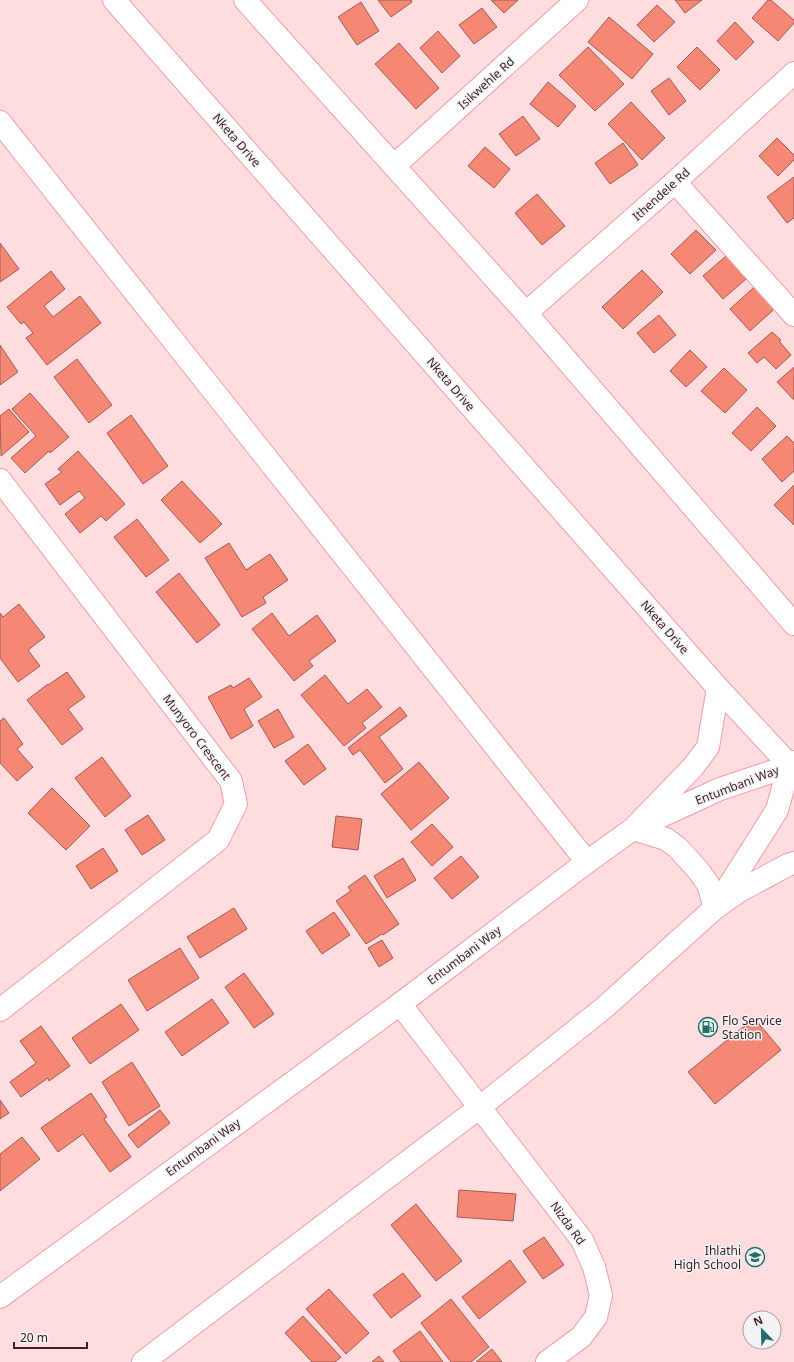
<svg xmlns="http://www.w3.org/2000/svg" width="794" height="1362" viewBox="0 0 794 1362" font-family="'Noto Sans',sans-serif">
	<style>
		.building { fill: #f48875; stroke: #a25b4e }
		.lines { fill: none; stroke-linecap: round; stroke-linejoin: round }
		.minor-casing { stroke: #ef9ea8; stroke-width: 24 }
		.minor { stroke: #fff; stroke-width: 22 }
		.labels { text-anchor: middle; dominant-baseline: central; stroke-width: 3; stroke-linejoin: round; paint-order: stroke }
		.street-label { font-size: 12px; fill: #3d1e23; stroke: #f3f3f3 }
		.poi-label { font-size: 12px; fill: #3d1e23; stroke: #f3f3f3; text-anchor: start }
	</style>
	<rect width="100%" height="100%" fill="#ffdce0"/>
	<!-- building -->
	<g class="building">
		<polygon points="378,0 411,0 412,2 391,17"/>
		<polygon points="491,0 518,0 504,13"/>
		<polygon points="675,0 702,0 685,13"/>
		<polygon points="768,0 771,0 794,20 794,23 778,41 752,18"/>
		<polygon points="361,2 379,31 357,45 338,17"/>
		<polygon points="657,5 675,22 654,42 637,25"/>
		<polygon points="482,8 497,27 474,44 459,25"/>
		<polygon points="609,17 653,54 632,79 588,42"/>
		<polygon points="735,22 754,42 736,60 717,41"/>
		<polygon points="438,31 460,56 442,73 420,48"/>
		<polygon points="399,43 439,88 416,109 375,64"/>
		<polygon points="588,47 624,84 595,111 559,75"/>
		<polygon points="697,47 720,70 700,90 677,67"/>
		<polygon points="669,78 686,101 669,115 651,91"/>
		<polygon points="548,82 576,106 558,127 530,104"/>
		<polygon points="631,102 665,138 642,160 608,124"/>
		<polygon points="523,116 540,139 516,156 499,134"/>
		<polygon points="777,138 794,155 794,160 778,176 759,156"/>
		<polygon points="623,143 638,165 610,184 595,163"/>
		<polygon points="485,147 510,169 494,188 468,166"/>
		<polygon points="794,177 794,218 787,223 767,197"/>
		<polygon points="537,194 565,226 542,245 515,213"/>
		<polygon points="696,230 716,250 690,274 671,254"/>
		<polygon points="0,243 19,269 0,282"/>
		<polygon points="734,249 754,272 723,299 703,276"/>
		<polygon points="642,270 663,292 623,329 602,307"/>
		<polygon points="51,271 65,289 44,306 53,317 80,296 101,323 47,365 26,338 33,333 24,322 21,324 7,307"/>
		<polygon points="761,281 781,303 750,331 730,309"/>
		<polygon points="659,315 676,335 654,353 637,333"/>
		<polygon points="772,332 781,340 779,341 791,355 776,369 764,357 757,363 748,353"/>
		<polygon points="0,345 18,372 0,385"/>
		<polygon points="690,350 707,367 686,387 670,371"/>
		<polygon points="77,359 112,405 89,423 54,377"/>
		<polygon points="794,367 794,400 777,382"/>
		<polygon points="724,368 747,390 725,413 701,391"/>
		<polygon points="30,393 69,437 50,453 49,451 25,473 11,458 36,436 12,409"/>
		<polygon points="757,407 776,426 751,451 732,433"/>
		<polygon points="9,409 29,432 1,456 0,416"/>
		<polygon points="131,415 168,466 143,484 107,433"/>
		<polygon points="787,436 794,443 794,471 782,482 762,459"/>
		<polygon points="78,451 125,504 106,521 101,516 80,533 65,514 85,498 79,491 60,505 45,484 62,472 58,469"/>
		<polygon points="182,481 222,524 200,543 161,500"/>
		<polygon points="794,485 794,525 774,505"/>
		<polygon points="137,519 169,560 146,577 114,537"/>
		<polygon points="229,543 246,570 270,554 288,580 263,597 266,603 242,617 205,558"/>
		<polygon points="179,573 220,625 197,643 156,592"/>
		<polygon points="19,604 45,637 28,650 40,666 18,682 0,658 0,613 3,617"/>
		<polygon points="272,613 289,636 317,615 336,641 309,661 313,666 294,681 252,629"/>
		<polygon points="67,672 85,697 68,709 83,729 62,745 27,700 48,684 48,685"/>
		<polygon points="325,675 348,704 367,689 382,707 362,723 366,728 344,746 301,695"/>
		<polygon points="249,678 262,697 244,709 253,726 231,739 208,697 231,685 233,688"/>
		<polygon points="400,707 407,716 379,737 403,769 385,783 360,750 353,755 348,748"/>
		<polygon points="278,709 294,737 274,748 258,721"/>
		<polygon points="4,718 23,744 17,749 33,767 17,781 0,763 0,721"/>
		<polygon points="308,744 326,769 304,785 285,761"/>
		<polygon points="102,757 131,796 105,817 75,778"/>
		<polygon points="419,762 449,798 411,830 381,794"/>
		<polygon points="52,788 90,826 66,850 28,813"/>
		<polygon points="148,815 165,840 142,855 125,830"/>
		<polygon points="336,816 362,819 358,850 332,847"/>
		<polygon points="432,824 453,847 432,866 411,842"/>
		<polygon points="103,848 118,871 91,889 76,866"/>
		<polygon points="461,856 479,877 452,899 434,878"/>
		<polygon points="403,858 416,880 387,898 374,876"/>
		<polygon points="365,875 399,924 383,935 382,934 366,944 336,901 351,891 348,887"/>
		<polygon points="234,908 247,929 200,958 187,937"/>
		<polygon points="334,912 350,935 322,954 306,931"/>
		<polygon points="382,940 393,958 379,967 368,948"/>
		<polygon points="180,948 199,978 147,1011 128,980"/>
		<polygon points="244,973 274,1014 254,1028 225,987"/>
		<polygon points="212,999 229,1023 182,1056 165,1032"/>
		<polygon points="121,1004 139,1030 90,1064 72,1038"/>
		<polygon points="754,1018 781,1050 715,1104 688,1072"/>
		<polygon points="41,1026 70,1066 49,1081 48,1078 21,1097 10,1082 36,1063 20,1041"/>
		<polygon points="132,1062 160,1106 129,1126 102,1082"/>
		<polygon points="91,1093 107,1117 104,1119 131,1157 110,1172 83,1134 58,1152 41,1128"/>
		<polygon points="0,1100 9,1113 0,1119"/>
		<polygon points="160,1110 170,1123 138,1148 128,1135"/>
		<polygon points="22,1137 40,1159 0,1191 0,1154"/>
		<polygon points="459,1190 516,1194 513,1221 457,1217"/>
		<polygon points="416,1204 462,1261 436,1281 391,1225"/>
		<polygon points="544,1237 564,1265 543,1279 523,1251"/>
		<polygon points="510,1260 526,1282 479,1319 462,1297"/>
		<polygon points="403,1273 421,1296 391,1318 373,1295"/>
		<polygon points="329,1289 369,1333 346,1354 306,1309"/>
		<polygon points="451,1299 489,1347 471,1362 451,1362 421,1323"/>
		<polygon points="303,1316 341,1357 335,1362 312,1362 285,1333"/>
		<polygon points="420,1331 443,1362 401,1362 393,1351"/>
		<polygon points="492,1349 502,1362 476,1362"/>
		<polygon points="379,1356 384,1362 372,1362"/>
	</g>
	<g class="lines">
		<!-- minor casing -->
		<g class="minor-casing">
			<g id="minor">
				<polyline points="114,0 718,688 794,770"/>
				<polyline points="245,0 526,313 794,624"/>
				<polyline points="0,122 587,862"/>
				<polyline points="395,165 577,0"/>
				<polyline points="675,182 794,315"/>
				<polyline points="526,313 675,182 794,73"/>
				<polyline points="0,480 231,781 236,804 218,840 0,1010"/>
				<polyline points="718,688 708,747 693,767 633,829 666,839 678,848 698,870 708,884 715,908 741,890 788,865 794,863"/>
				<polyline points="400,1004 582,1240 594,1267 601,1295 596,1317 581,1337 547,1362"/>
				<polyline points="0,1297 400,1004 587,862 633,829 720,789 789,766 794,762"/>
				<polyline points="143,1362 480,1107 605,1007 715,908 777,810 789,766"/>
			</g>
		</g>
		<!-- minor -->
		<use href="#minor" class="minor"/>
	</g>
	<!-- icons -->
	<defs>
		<g id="fuel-ring" transform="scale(1)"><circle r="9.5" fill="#f3f3f3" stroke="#236e6b" stroke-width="1.5"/><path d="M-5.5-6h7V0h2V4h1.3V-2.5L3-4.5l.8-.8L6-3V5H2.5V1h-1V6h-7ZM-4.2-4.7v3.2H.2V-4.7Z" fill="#236e6b"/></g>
		<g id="school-ring" transform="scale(1)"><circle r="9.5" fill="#f3f3f3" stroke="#236e6b" stroke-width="1.5"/><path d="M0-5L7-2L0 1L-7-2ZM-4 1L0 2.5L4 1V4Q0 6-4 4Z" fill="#236e6b"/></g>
	</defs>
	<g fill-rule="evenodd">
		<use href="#fuel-ring" x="708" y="1027"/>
		<use href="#school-ring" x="755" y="1257"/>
	</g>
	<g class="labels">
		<!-- street labels -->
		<g class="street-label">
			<text transform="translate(486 83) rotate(-42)">Isikwehle Rd</text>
			<text transform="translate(237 140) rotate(49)">Nketa Drive</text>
			<text transform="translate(661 194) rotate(-42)">Ithendele Rd</text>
			<text transform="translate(451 384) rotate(49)">Nketa Drive</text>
			<text transform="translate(665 627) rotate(49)">Nketa Drive</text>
			<text transform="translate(197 737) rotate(53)">Munyoro Crescent</text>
			<text transform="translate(737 785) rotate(-21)">Entumbani Way</text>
			<text transform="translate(464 955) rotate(-37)">Entumbani Way</text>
			<text transform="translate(203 1147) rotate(-36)">Entumbani Way</text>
			<text transform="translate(568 1223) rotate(54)">Nizda Rd</text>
		</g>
		<!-- poi labels -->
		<g class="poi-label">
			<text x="722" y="1020">Flo Service<tspan x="722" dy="14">Station</tspan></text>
			<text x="741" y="1250" text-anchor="end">Ihlathi<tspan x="741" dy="14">High School</tspan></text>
		</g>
	</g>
	<!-- north arrow -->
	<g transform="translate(762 1330) rotate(337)"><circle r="19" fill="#f3f3f3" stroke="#aa9ea0"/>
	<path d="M0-3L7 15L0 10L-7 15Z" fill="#236e6b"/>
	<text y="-6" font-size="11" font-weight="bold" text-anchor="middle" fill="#3d1e23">N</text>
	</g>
	<!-- scale -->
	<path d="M14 1342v6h73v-6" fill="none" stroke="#3d1e23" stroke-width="2"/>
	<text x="20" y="1342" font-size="12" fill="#3d1e23" stroke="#f3f3f3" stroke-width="3" paint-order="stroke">20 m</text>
</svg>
